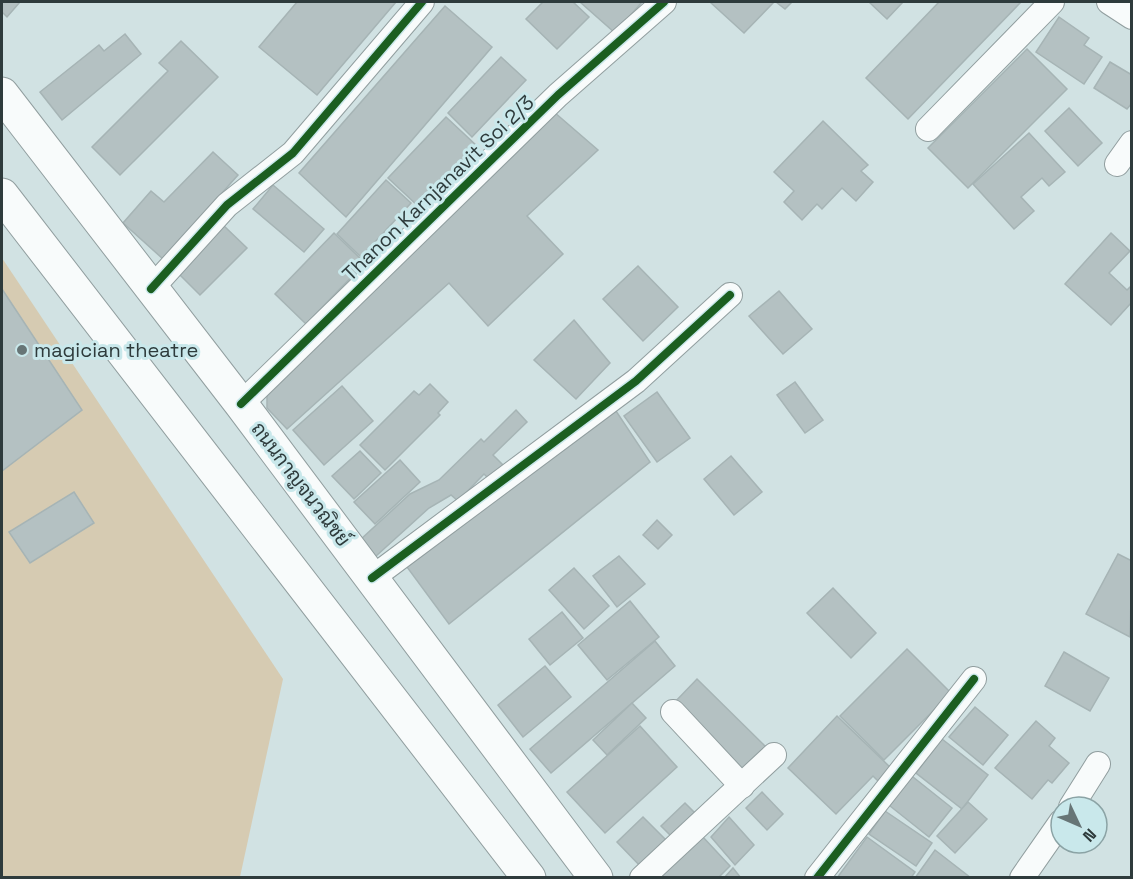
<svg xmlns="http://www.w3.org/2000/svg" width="1133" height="879" viewBox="0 0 1133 879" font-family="'Space Grotesk',Sarabun,sans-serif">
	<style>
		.green { fill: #d6cbb2 }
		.building { fill: #b4c1c2; stroke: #a6b4b5; stroke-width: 1.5 }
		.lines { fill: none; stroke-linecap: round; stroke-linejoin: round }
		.street-casing { stroke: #919e9f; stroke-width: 26 }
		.primary-casing { stroke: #919e9f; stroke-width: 35 }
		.street { stroke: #f8fbfb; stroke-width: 24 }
		.primary { stroke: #f8fbfb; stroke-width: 33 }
		.cycleway-casing { stroke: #c9e8eb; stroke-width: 11 }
		.cycleway { stroke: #1b5e20; stroke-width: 8 }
		.poi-dot { fill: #677576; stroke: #c9e8eb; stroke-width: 2 }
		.labels { text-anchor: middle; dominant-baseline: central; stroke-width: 6; stroke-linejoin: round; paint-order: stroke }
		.street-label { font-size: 20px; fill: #2e3b3c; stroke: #c9e8eb }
		.poi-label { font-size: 20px; fill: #2e3b3c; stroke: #c9e8eb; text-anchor: start }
	</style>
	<rect width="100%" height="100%" fill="#d1e2e3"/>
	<!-- green -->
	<polygon class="green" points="2,258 283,679 240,877 2,877"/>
	<!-- building -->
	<g class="building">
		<polygon points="2,2 20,2 7,17 2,12"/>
		<polygon points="297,2 396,2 317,95 259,47"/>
		<polygon points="543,2 573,2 589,17 557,49 526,19"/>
		<polygon points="580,2 642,2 615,33"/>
		<polygon points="710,2 774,2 744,33"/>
		<polygon points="776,2 792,2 785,9"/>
		<polygon points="869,2 903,2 887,19"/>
		<polygon points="939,2 1021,2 908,119 866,78"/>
		<polygon points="445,6 492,47 346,217 299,173"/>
		<polygon points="1059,17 1089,38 1084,45 1102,57 1084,84 1036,52"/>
		<polygon points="125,34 141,54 62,120 40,92 99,45 104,51"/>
		<polygon points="181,41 218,77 120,175 92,147 168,71 159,63"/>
		<polygon points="1027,49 1067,89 968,188 928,148"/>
		<polygon points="501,57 526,80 472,137 448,113"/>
		<polygon points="1110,62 1132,75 1132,103 1127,109 1094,88"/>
		<polygon points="1069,108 1102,143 1078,166 1045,131"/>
		<polygon points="554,112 598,150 527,216 563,254 488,326 449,283 287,429 267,408 267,391"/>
		<polygon points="446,117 477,146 419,207 388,178"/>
		<polygon points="823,121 868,165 861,171 873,182 856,201 842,188 822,209 817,204 802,220 784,202 794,191 774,172"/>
		<polygon points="1029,133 1065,172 1049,186 1042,178 1021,197 1034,211 1014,229 973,184"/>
		<polygon points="213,152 238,175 163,259 123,223 151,191 164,202"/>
		<polygon points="386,180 411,203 361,257 337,234"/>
		<polygon points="273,185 324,229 304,252 253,209"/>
		<polygon points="223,225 247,248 200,295 177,272"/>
		<polygon points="334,233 365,263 306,324 275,294"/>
		<polygon points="1111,233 1130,251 1109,273 1127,290 1132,285 1132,302 1111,325 1065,284"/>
		<polygon points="638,266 678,307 643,341 603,299"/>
		<polygon points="2,289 82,410 2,471"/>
		<polygon points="779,291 812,329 783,354 749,316"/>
		<polygon points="574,320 610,363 576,399 534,360"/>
		<polygon points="795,382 823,420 805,433 777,395"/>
		<polygon points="430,384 448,402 438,413 440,415 385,470 360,445 414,391 419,395"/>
		<polygon points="342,386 373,421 324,465 293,430"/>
		<polygon points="657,392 690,438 657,462 624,416"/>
		<polygon points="612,405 650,462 449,624 404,563"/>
		<polygon points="516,410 527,422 493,455 505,467 491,481 484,474 458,501 451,495 429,508 375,557 360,540 410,494 439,480 481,439 484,442"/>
		<polygon points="360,451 381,473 354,499 332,476"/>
		<polygon points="731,456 762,492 734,515 704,479"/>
		<polygon points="400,460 420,482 375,524 354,502"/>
		<polygon points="74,492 94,523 30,563 9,532"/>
		<polygon points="657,520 672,535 658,549 643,535"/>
		<polygon points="1118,554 1132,561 1130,637 1086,614"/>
		<polygon points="619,556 645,584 617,607 593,576"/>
		<polygon points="574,568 609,606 584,629 549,590"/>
		<polygon points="833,588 876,633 851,658 807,613"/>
		<polygon points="630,601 659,637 607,680 578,645"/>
		<polygon points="562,612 583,638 550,665 529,639"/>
		<polygon points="655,641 675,666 551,773 530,749"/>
		<polygon points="907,649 951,693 884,760 840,716"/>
		<polygon points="1064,652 1109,678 1090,711 1045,686"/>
		<polygon points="545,666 571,697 523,737 498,705"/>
		<polygon points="697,679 769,750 744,775 673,704"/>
		<polygon points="632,703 646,718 607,755 593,740"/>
		<polygon points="975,707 1008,735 983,765 949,737"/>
		<polygon points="837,716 892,769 879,782 873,776 836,814 788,768"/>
		<polygon points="1036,721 1055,738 1049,746 1069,763 1052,783 1048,780 1032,799 995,768"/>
		<polygon points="640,726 677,767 605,833 567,792"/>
		<polygon points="942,739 988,775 962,809 916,773"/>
		<polygon points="908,773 952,808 929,837 885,802"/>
		<polygon points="762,792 783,814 767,830 746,808"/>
		<polygon points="968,802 987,819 955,853 937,836"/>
		<polygon points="685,803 699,817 675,840 661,826"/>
		<polygon points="885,811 932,843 916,866 869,834"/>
		<polygon points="643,817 668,842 642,868 617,842"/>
		<polygon points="729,817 754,845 735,865 711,837"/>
		<polygon points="702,836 730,866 718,878 658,878"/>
		<polygon points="867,837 915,872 911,878 837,878"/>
		<polygon points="935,850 971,878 915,878"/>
		<polygon points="733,868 741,878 724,878"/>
	</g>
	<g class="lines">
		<!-- street casing -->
		<g class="street-casing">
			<g id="street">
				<polyline points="1109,2 1132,17"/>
				<polyline points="928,129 1052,2"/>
				<polyline points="1117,164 1132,143"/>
				<polyline points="151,289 227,205 293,153 422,2"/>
				<polyline points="241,404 558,95 664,2"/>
				<polyline points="372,578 636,381 730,295"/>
				<polyline points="673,712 742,786"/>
				<polyline points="1071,807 1098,764"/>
				<polyline points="642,878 774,755"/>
				<polyline points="817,878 974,679"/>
				<polyline points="1022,878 1061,822"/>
			</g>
		</g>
		<!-- primary casing -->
		<g class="primary-casing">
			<g id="primary">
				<polyline points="2,94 241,404 596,878"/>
				<polyline points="2,195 529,878"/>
			</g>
		</g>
		<!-- street -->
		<use href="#street" class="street"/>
		<!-- primary -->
		<use href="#primary" class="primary"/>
		<!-- cycleway casing -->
		<g class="cycleway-casing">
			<g id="cycleway">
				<polyline points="151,289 227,205 293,153 422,2"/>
				<polyline points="241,404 558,95 664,2"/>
				<polyline points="372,578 636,381 730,295"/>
				<polyline points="817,878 974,679"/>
			</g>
		</g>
		<!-- cycleway -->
		<use href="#cycleway" class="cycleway"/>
	</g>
	<!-- markers -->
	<circle class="poi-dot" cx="22" cy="350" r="6"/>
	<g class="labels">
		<!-- street labels -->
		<g class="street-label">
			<text transform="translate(438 188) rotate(-44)">Thanon Karnjanavit Soi 2/3</text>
			<text transform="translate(301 484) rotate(53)">ถนนกาญจนวณิชย์</text>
		</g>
		<!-- poi labels -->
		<g class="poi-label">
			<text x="34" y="350">magician theatre</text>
		</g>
	</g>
	<!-- border -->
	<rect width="1133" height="879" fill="none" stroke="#2e3b3c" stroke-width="6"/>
	<!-- north arrow -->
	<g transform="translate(1079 825) rotate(134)"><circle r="28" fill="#c9e8eb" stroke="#8ba3a5" stroke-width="1.5"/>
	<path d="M0-4.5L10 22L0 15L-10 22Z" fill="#677576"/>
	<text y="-9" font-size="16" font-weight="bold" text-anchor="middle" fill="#2e3b3c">N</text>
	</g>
</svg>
